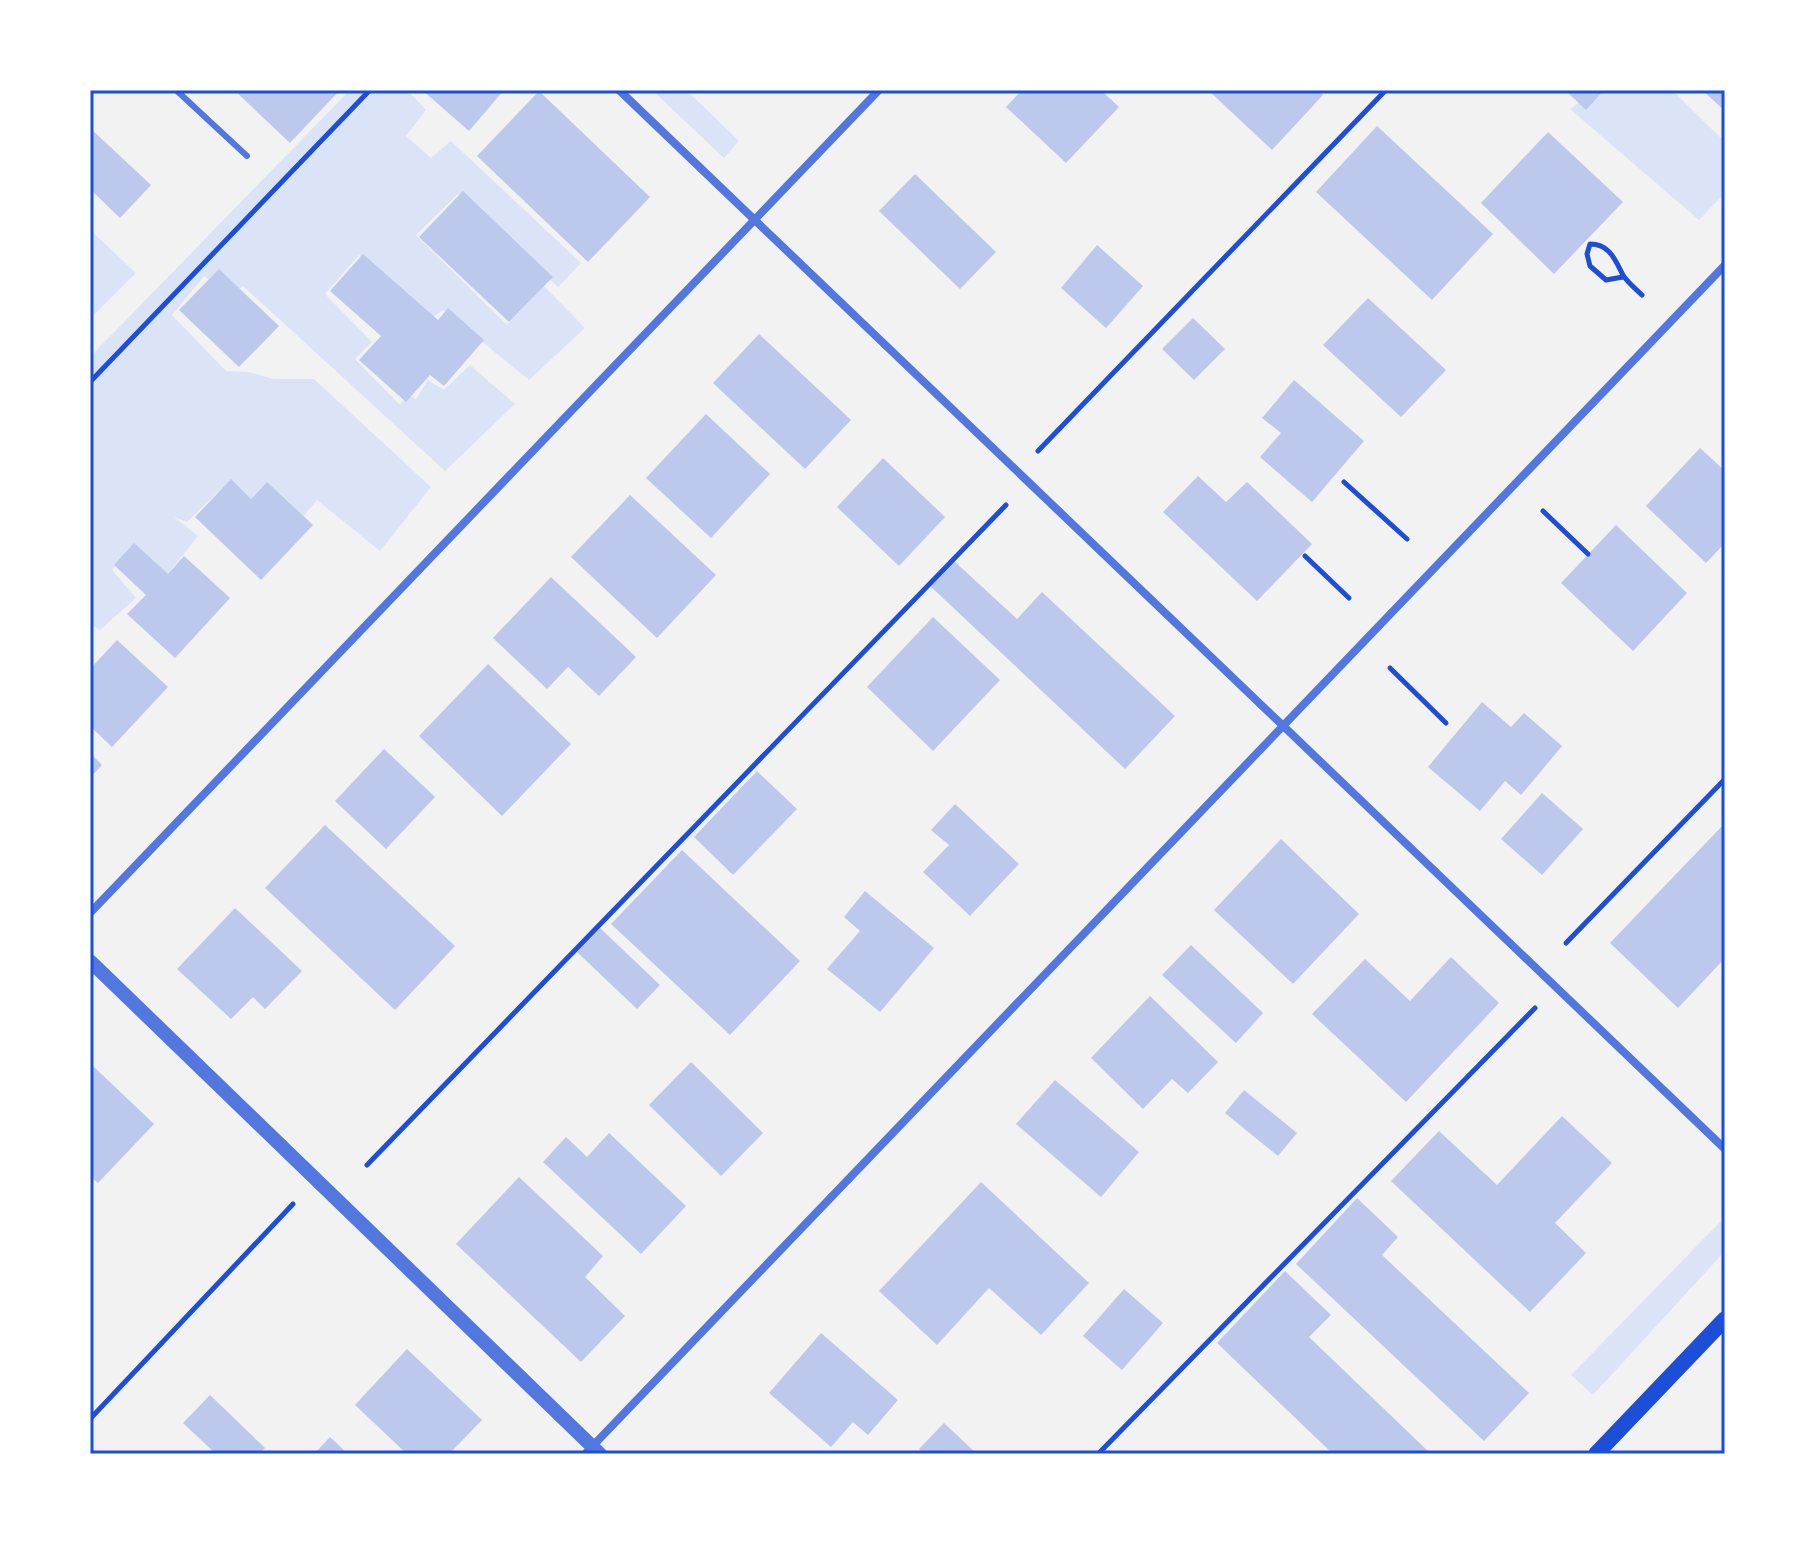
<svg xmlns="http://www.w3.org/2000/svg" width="1815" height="1544" viewBox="0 0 1815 1544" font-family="'Golos Text',sans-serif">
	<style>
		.green { fill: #dbe4f7 }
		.building { fill: #bdc9ec }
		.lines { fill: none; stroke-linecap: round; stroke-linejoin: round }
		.path { stroke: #1d4ed8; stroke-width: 5 }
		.service { stroke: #5277de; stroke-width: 6 }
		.minor { stroke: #5277de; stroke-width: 8 }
		.tertiary { stroke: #5277de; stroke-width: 14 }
		.secondary { stroke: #1d4ed8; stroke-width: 16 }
		.neatline { fill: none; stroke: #1d4ed8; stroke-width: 3 }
	</style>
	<rect width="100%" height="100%" fill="#f2f2f2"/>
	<!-- green -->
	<g class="green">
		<polygon points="350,90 407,90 426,110 406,136 431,158 451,141 581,263 558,287 458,194 416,235 507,325 544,286 585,328 529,380 443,310 427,321 359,255 325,294 372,342 355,359 400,405 408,394 416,399 428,380 444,390 470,365 515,404 445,471 243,286 230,297 204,276 172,315 226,371 248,372 274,379 314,379 431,487 380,551 317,500 300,520 262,487 250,500 230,480 187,522 174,517 198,536 166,576 132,545 112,570 136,598 100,630 90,624 90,357"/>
		<polygon points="652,90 686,90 739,141 724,158"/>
		<polygon points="1596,90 1672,90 1725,142 1725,193 1699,220 1570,109"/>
		<polygon points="90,230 136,273 90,319"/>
		<polygon points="1725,1217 1725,1251 1593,1395 1571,1375"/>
	</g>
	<!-- building -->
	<g class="building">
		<polygon points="234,90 340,90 290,143"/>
		<polygon points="422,90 504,90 469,131"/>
		<polygon points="1022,90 1107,90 1104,93 1119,107 1066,163 1006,107"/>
		<polygon points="1208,90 1318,90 1323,95 1272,150"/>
		<polygon points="1565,90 1604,90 1586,110"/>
		<polygon points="1702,90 1725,90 1725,111"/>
		<polygon points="539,91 650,197 588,262 477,156"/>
		<polygon points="1377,126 1493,234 1432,300 1316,192"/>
		<polygon points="90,128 151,185 120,218 93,192 90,195"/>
		<polygon points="1548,132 1623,202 1554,274 1481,203"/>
		<polygon points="915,174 996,252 960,289 879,211"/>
		<polygon points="463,191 553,277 509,322 419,237"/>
		<polygon points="1097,245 1143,286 1106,328 1061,288"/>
		<polygon points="363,254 438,320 448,308 484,340 444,386 430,375 406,402 359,360 381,336 330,291"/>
		<polygon points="219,269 279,326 239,367 179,310"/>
		<polygon points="1368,298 1446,370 1401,417 1323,345"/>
		<polygon points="1193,318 1225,349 1194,380 1162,349"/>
		<polygon points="759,334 851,420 805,469 713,383"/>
		<polygon points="1294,380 1364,441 1312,502 1260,457 1281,433 1262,418"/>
		<polygon points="706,414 770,474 711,538 646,478"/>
		<polygon points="1700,448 1725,471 1725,543 1706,563 1646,506"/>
		<polygon points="883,458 945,517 899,566 837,507"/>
		<polygon points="1198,476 1226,502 1247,482 1312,544 1257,601 1163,512"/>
		<polygon points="231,479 251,499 267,482 313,525 261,580 195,517"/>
		<polygon points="630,495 716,575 657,638 571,557"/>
		<polygon points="1616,525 1687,593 1633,651 1561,583"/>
		<polygon points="134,543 168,574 184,556 230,598 175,658 127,614 146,595 114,565"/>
		<polygon points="953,560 1017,619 1042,592 1175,716 1125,769 929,585"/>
		<polygon points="551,577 636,657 599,696 568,667 547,689 493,638"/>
		<polygon points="933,617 1000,680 933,751 867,687"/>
		<polygon points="117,640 168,687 112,747 90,726 90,669"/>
		<polygon points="488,664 571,744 502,816 419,736"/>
		<polygon points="1482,702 1511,727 1524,713 1562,746 1521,795 1505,781 1480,811 1428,767"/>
		<polygon points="384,749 435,797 386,849 335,801"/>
		<polygon points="90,753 102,765 90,778"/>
		<polygon points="757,771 797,809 733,875 694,837"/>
		<polygon points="1542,793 1583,829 1542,875 1501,839"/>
		<polygon points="955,804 1019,864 970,916 923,872 949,845 931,830"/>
		<polygon points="1725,823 1725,958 1678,1008 1610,943"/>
		<polygon points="325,825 455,946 395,1010 265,888"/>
		<polygon points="1281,839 1359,914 1293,984 1214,910"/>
		<polygon points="682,850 800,961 730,1035 611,924"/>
		<polygon points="865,891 934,948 880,1012 827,969 860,931 844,917"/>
		<polygon points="235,908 302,971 265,1009 253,997 231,1019 177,969"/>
		<polygon points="600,928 660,985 637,1009 577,952"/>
		<polygon points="1191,945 1263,1013 1236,1043 1162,975"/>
		<polygon points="1451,957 1499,1003 1406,1102 1312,1014 1365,959 1410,1001"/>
		<polygon points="1150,996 1218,1062 1188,1093 1172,1079 1143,1109 1091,1058"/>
		<polygon points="691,1062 763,1133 721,1176 649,1105"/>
		<polygon points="94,1067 154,1124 98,1183 90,1176 90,1072"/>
		<polygon points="1055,1080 1139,1152 1101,1197 1016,1124"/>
		<polygon points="1244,1090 1297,1133 1278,1156 1225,1113"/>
		<polygon points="1562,1116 1612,1163 1555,1223 1586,1253 1530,1312 1391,1181 1439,1131 1497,1185"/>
		<polygon points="609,1133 686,1206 641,1254 543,1162 566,1137 587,1157"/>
		<polygon points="519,1177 603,1256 585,1277 625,1316 581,1362 456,1244"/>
		<polygon points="981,1182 1089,1283 1041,1335 989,1288 937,1345 879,1291"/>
		<polygon points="1357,1198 1398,1237 1382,1255 1529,1393 1484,1441 1296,1264"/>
		<polygon points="1285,1271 1331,1315 1309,1337 1431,1454 1333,1454 1217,1343"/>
		<polygon points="1124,1289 1163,1323 1122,1370 1083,1336"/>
		<polygon points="821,1333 898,1400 868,1435 853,1422 831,1447 769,1393"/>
		<polygon points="407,1349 482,1420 449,1454 407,1454 355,1405"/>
		<polygon points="210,1395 265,1448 259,1454 216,1454 183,1423"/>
		<polygon points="944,1423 977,1454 924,1454 919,1449"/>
		<polygon points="330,1437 348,1454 314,1454"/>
	</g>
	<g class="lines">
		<!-- path -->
		<g class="path">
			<path d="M1623,277L1606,280L1590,266L1587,254L1590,244C1610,244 1615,260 1623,275C1627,282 1636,289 1642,295"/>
			<polyline points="90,382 370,90"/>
			<polyline points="1038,451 1386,90"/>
			<polyline points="1344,482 1407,539"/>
			<polyline points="1543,511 1588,554"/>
			<polyline points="1305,556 1349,598"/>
			<polyline points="1390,668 1446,723"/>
			<polyline points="1566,943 1725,779"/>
			<polyline points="367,1165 1006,505"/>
			<polyline points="90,1419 293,1204"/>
			<polyline points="1098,1454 1535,1008"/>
		</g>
		<!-- service -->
		<polyline class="service" points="176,90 247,156"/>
		<!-- minor -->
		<g class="minor">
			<polyline points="619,90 1725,1149"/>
			<polyline points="90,913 879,90"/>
			<polyline points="585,1454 1725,265"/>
		</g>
		<!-- tertiary -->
		<polyline class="tertiary" points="90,961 600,1454"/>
		<!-- secondary -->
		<polyline class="secondary" points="1596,1454 1725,1319"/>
	</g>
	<!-- border -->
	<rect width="1815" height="1544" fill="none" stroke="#ffffff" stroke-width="184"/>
	<rect x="92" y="92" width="1631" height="1360" class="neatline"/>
</svg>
